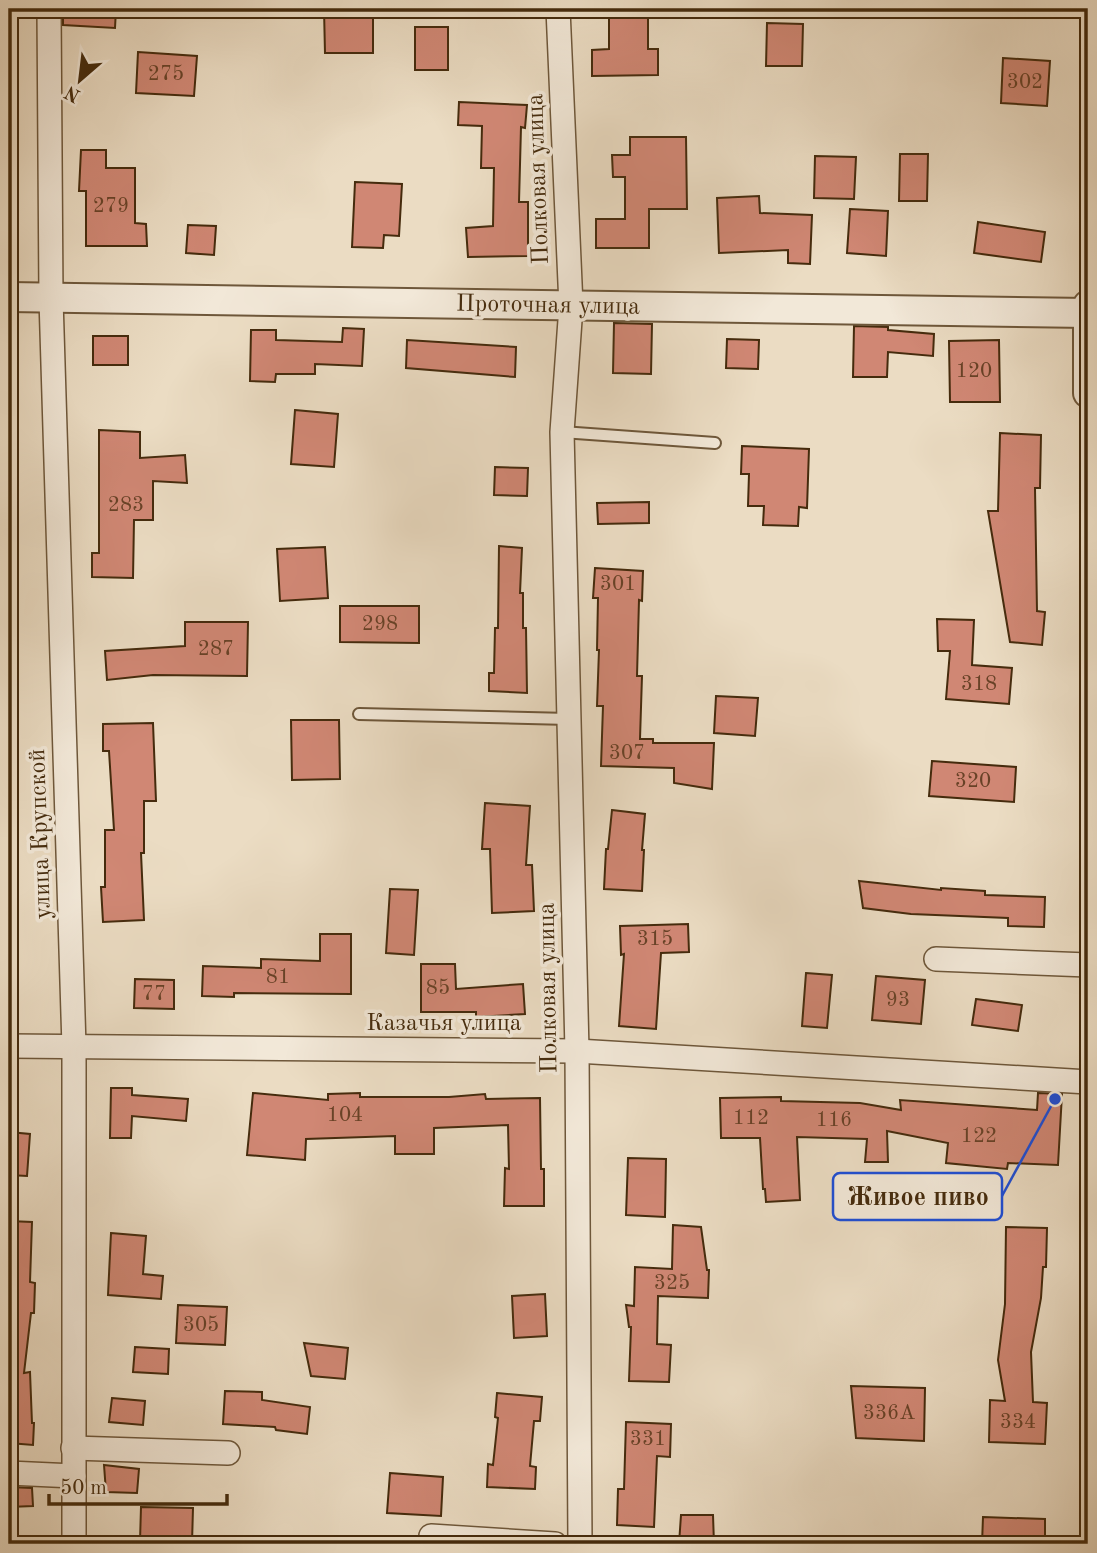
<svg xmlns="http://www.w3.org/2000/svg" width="1097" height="1553" viewBox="0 0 1097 1553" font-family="'Old Standard TT',serif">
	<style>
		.building { fill: #d08774; stroke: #452b0d; stroke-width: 2 }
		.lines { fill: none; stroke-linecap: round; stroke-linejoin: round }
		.service-casing { stroke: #6e573a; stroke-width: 14 }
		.minor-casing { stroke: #6e573a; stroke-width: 26 }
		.tertiary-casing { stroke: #6e573a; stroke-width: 32 }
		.service { stroke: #f2e8d8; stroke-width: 10 }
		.minor { stroke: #f2e8d8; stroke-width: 23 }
		.tertiary { stroke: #f2e8d8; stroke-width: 28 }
		.labels { text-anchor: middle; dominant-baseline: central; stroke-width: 7; stroke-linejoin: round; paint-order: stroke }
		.number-label { font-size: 21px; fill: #684227 }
		.street-label { font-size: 24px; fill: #452b0d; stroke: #f2e8d8 }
		.leader { fill: none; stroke: #1d4ed8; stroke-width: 2.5 }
		.callout-dot { fill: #1d4ed8; stroke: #f2e8d8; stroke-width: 2.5 }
		.callout { fill: #f2e8d8; stroke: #1d4ed8; stroke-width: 2.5 }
		.callout-label { font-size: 26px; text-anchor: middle; font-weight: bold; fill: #452b0d }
	</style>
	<rect width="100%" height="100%" fill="#ebdcc3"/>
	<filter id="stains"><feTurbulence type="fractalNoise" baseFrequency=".00286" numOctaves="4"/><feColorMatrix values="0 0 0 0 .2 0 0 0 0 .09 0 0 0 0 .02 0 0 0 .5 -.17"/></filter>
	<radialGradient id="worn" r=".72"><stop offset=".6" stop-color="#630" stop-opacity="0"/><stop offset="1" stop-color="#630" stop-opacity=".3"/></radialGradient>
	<!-- building -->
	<g class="building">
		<polygon points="63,9 116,9 115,28 63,25"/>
		<polygon points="324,9 373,9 373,53 325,53"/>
		<polygon points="609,9 648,9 648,49 658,49 658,75 592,76 592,50 609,49"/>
		<polygon points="767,23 803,24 802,66 766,66"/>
		<rect x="415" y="27" width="33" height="43"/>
		<polygon points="138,52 197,56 194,96 136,93"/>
		<polygon points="1003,58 1050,61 1047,106 1001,103"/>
		<polygon points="459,102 527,105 525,128 521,127 519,202 528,202 528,256 468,257 466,228 493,226 494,168 481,168 482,126 458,125"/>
		<polygon points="630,137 686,137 687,209 649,209 649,248 596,248 596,219 625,219 625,177 613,177 612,155 630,155"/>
		<polygon points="81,150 106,150 106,168 135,168 135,223 146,224 147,246 86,246 86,191 79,191"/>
		<polygon points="900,154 928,154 927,201 899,201"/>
		<polygon points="815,156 856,157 854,199 814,198"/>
		<polygon points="355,182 402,184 399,236 384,235 383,248 352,247"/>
		<polygon points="759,196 760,213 812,215 810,264 788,263 788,250 719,253 717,198"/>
		<polygon points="850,209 888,211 886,256 847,253"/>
		<polygon points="978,222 1045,232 1041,262 974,253"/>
		<polygon points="188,225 216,226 214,255 186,253"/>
		<polygon points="614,323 652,324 651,374 613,373"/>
		<polygon points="854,326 888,327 888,330 934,334 933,356 888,352 887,377 853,377"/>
		<polygon points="343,328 364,329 362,366 315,364 315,374 276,374 275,382 250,381 251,330 276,330 276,340 342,342"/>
		<rect x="93" y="336" width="35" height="29"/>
		<polygon points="727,339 759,340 758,369 726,368"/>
		<polygon points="407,340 516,347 515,377 406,368"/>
		<polygon points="999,340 1000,402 950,402 949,341"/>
		<polygon points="295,410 338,414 334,467 291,464"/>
		<polygon points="99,430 140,432 140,458 185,455 187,483 153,481 153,520 134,520 133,578 92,577 92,553 99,553"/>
		<polygon points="1000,433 1041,435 1040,488 1035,488 1037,611 1045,612 1042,645 1010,642 988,511 998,511"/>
		<polygon points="742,446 809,449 807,508 799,507 798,526 763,525 764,506 748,506 749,474 741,474"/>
		<polygon points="495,467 528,468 527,496 494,495"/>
		<polygon points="649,502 649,523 598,524 597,503"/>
		<polygon points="499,546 522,548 520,593 523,593 523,628 526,628 527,693 489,691 489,673 494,673 495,628 498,628"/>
		<polygon points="325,547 328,598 280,601 277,549"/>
		<polygon points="595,568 643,571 642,601 639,600 637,676 642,676 640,739 653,739 653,743 714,743 712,789 674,783 674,768 601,766 603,706 597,706 599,650 597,650 598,598 593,598"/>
		<polygon points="340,606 419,606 419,643 340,642"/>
		<polygon points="937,619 974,620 972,665 1012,668 1009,704 946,699 950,651 938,651"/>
		<polygon points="185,622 248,622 247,676 153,675 107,680 105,651 185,646"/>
		<polygon points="716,696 758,698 755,736 714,733"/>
		<polygon points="291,720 339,720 340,779 292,780"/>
		<polygon points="153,723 156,801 144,801 144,853 141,853 144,920 103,922 101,887 105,887 105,830 114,830 109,751 103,751 103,724"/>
		<polygon points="932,761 1016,767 1014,802 929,796"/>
		<polygon points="485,803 530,806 526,865 532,865 534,911 492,913 490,849 482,849"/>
		<polygon points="612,810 645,814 642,850 644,850 642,891 604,889 606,849 608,849"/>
		<polygon points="859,881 941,890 941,888 985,891 985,895 1045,897 1044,927 1008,926 1008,918 911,914 863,908"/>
		<polygon points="390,889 418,890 414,955 386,953"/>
		<polygon points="688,924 689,952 661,953 656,1029 619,1026 624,954 621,955 620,926"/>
		<polygon points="320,934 351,934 351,994 234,993 234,997 202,996 203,966 261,968 261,959 320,961"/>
		<polygon points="421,964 455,964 456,989 523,984 525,1014 476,1017 476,1012 421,1012"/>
		<polygon points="806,973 832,975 827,1028 802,1026"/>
		<polygon points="876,976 925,980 921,1024 872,1020"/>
		<polygon points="135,979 174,980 174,1009 134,1008"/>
		<polygon points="976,999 1022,1005 1018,1031 972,1025"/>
		<polygon points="111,1088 132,1088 132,1095 188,1099 186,1121 132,1116 131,1138 110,1138"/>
		<polygon points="253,1093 328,1100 328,1094 360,1093 360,1097 449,1097 485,1094 486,1099 540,1098 541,1169 544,1169 544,1206 504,1206 505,1168 509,1169 508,1125 434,1128 434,1154 395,1154 395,1136 306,1139 305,1160 247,1155"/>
		<polygon points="1038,1093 1062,1094 1058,1165 1008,1163 1007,1169 946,1163 948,1143 887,1131 888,1162 865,1162 867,1139 797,1137 800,1200 766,1202 765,1189 763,1189 760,1138 721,1138 720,1098 781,1097 781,1101 860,1103 901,1110 900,1100 1037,1110"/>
		<polygon points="9,1132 30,1134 27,1176 9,1175"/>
		<polygon points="628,1158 666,1159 665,1217 626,1215"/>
		<polygon points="9,1221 32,1222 30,1282 35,1283 34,1313 31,1313 24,1373 30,1372 32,1423 34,1423 33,1445 9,1443"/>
		<polygon points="673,1225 701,1227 707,1270 709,1270 708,1298 658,1296 657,1344 671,1345 669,1382 629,1381 631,1327 629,1327 626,1305 634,1306 635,1267 672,1269"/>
		<polygon points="1006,1227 1047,1228 1046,1267 1043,1267 1041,1298 1031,1352 1033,1402 1047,1403 1045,1444 989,1442 990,1400 1005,1401 998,1360 1005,1304"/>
		<polygon points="111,1233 146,1236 143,1274 163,1276 161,1299 108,1295"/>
		<polygon points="545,1294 547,1336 514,1338 512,1296"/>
		<polygon points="178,1305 227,1307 225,1345 176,1343"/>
		<polygon points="304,1343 348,1348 345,1379 311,1376"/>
		<polygon points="135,1347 169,1349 168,1374 133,1372"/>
		<polygon points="851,1386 925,1388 924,1441 856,1438"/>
		<polygon points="225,1391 262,1392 262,1400 310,1407 307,1434 276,1430 275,1427 223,1424"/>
		<polygon points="497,1393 542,1397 540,1421 534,1421 530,1466 536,1467 535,1489 487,1487 488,1464 493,1465 498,1418 495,1417"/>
		<polygon points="112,1398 145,1401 143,1425 109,1422"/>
		<polygon points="626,1422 671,1424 670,1457 657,1456 654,1527 617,1525 618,1489 624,1489"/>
		<polygon points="104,1465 139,1469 137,1493 106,1492"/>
		<polygon points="390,1473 443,1477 441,1516 387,1513"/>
		<polygon points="9,1487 32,1488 33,1506 9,1507"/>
		<polygon points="141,1507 193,1508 192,1543 140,1541"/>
		<polygon points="681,1515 713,1515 714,1544 679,1544"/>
		<polygon points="983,1517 1045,1519 1045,1544 982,1544"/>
	</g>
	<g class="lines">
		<!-- service casing -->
		<g class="service-casing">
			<g id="service">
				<polyline points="396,10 451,9"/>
				<polyline points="562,432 715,443"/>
				<polyline points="359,714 569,719"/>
			</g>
		</g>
		<!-- minor casing -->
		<g class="minor-casing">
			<g id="minor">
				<polyline points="49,9 51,299 74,1047 74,1544"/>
				<polyline points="558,9 571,306 562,432 577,1051 580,1544"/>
				<polyline points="936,959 1088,965"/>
				<polyline points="9,1046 577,1051 1088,1082"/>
				<polyline points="73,1448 228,1453"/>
				<polyline points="9,1473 74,1476"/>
				<polyline points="431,1536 555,1544"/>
			</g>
		</g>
		<!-- tertiary casing -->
		<g class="tertiary-casing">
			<g id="tertiary">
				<polyline points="9,297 1088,313"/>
				<polyline points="1088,305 1088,393"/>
			</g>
		</g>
		<!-- service -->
		<use href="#service" class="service"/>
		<!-- minor -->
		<use href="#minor" class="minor"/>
		<!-- tertiary -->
		<use href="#tertiary" class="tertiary"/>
	</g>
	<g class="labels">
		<!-- number labels -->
		<g class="number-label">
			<text x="166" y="74">275</text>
			<text x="1025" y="82">302</text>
			<text x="111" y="206">279</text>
			<text x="974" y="371">120</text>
			<text x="126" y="505">283</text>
			<text x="618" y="584">301</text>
			<text x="380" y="624">298</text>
			<text x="216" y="649">287</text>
			<text x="979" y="684">318</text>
			<text x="627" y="753">307</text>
			<text x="973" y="781">320</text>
			<text x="655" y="939">315</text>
			<text x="278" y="977">81</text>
			<text x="438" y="988">85</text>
			<text x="154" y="994">77</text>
			<text x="898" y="1000">93</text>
			<text x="345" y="1115">104</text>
			<text x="751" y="1118">112</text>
			<text x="834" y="1120">116</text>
			<text x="979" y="1136">122</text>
			<text x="672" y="1283">325</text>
			<text x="201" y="1325">305</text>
			<text x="889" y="1413">336А</text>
			<text x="1018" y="1422">334</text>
			<text x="648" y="1439">331</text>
		</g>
		<!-- street labels -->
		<g class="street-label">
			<text transform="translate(539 179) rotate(-92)">Полковая улица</text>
			<text transform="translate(548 306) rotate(1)">Проточная улица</text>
			<text transform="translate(41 834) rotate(-92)">улица Крупской</text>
			<text transform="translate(549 988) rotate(-91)">Полковая улица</text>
			<text x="444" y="1024">Казачья улица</text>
		</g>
	</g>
	<!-- callouts -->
	<path class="leader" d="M1055 1099L1002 1196"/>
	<circle class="callout-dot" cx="1055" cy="1099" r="7"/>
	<rect class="callout" x="833" y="1173" width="169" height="47" rx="7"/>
	<g class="callout-label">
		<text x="918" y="1205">Живое пиво</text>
	</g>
	<!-- margin -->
	<rect width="1097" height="1553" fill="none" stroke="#ebdcc3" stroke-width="35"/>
	<rect x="10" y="10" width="1076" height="1532" fill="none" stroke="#452b0d" stroke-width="3.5"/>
	<rect x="18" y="18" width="1062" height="1518" fill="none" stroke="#452b0d" stroke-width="2"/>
	<!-- north arrow -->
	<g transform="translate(80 80) rotate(208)" stroke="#f2e8d8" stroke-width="5" paint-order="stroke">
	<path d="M0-5L12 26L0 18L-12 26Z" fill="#452b0d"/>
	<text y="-10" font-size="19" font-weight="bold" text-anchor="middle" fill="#452b0d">N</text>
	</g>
	<!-- scale -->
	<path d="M49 1494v10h178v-10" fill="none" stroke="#452b0d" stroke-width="3.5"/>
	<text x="60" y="1494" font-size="21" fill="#452b0d" stroke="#f2e8d8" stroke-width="5" paint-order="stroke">50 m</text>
	<rect width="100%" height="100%" filter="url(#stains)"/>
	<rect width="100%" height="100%" fill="url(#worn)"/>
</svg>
